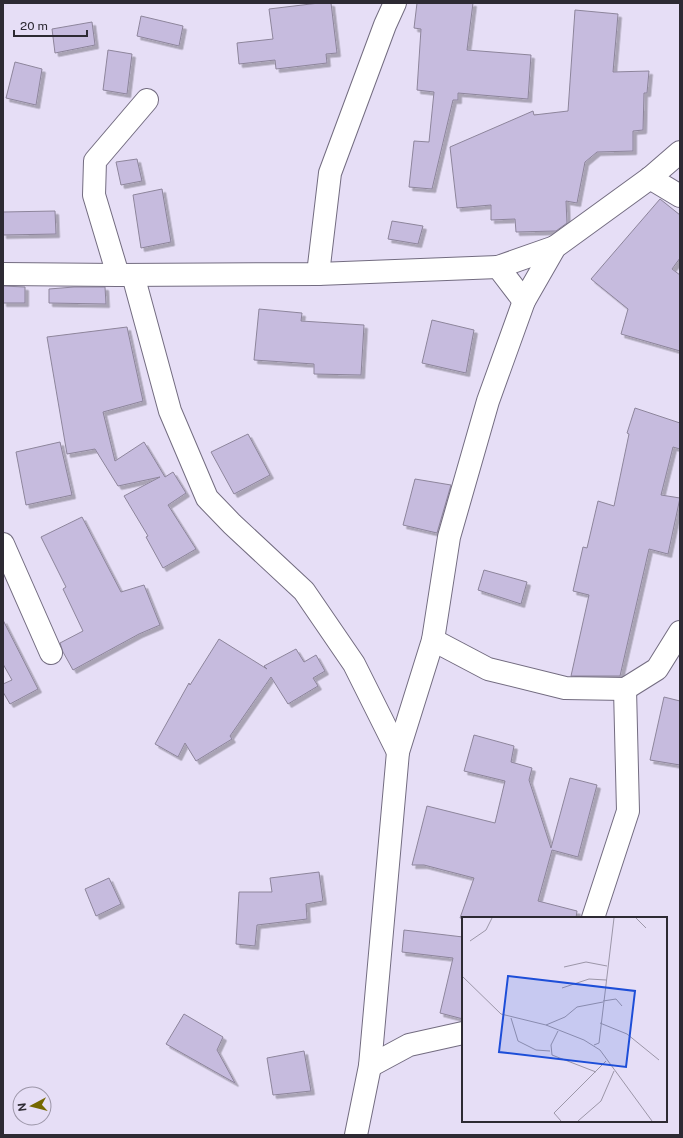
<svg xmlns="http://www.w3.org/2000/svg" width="683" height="1138" viewBox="0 0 683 1138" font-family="'Public Sans',sans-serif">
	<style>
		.building { fill: #c6bbde; stroke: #8d859b; filter: url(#shadow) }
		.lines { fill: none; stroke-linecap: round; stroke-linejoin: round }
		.street-casing { stroke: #736c80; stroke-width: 24 }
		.street { stroke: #fff; stroke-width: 22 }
		.inset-road { fill: none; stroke: #9c96a8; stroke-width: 1 }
		.view { fill: #1d4ed8; fill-opacity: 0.15; stroke: #1d4ed8; stroke-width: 2 }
		.inset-edge { fill: none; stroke: #2d2a33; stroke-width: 2 }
	</style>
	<defs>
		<filter id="shadow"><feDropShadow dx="3.5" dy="3.5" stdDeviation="0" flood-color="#0004"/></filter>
	</defs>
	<rect width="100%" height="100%" fill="#e6def6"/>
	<!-- building -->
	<g class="building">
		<polygon points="319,3 331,3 337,53 326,54 327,63 276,69 275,60 239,64 237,43 273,39 269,9"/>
		<polygon points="417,3 473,3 467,50 531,55 528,99 458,93 458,100 453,100 432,189 409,187 414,141 429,142 434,92 417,90 421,29 414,28"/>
		<polygon points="575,10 618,14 613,72 649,71 647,93 644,93 643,130 633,131 633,151 597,152 585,162 577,203 566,201 567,223 556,231 516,232 515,219 491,220 491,205 457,208 450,147 533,111 534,115 568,111"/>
		<polygon points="141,16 183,26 179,46 137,36"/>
		<polygon points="92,22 95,45 55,53 52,29"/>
		<polygon points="108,50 132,54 127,94 103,90"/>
		<polygon points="15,62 42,69 36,105 6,98"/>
		<polygon points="137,159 142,181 121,185 116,162"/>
		<polygon points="162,189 171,242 141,248 133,195"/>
		<polygon points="660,199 680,215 680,258 672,269 680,275 680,351 621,334 628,309 591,279"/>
		<polygon points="55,211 56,234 3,235 3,212"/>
		<polygon points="392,221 423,226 418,244 388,239"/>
		<polygon points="3,286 25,287 25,303 3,303"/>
		<polygon points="74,287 105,287 106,304 49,303 49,289"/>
		<polygon points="259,309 302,313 301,321 364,325 361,375 314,374 314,364 254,360"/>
		<polygon points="432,320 474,330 466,373 422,363"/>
		<polygon points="127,327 143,401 103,412 115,461 144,442 165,477 173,472 186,493 168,505 196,549 163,568 146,537 148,536 124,496 160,477 118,486 95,449 67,454 47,337"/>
		<polygon points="635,408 680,423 680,449 673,447 661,495 680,498 668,554 649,549 620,676 571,676 589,595 573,591 583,547 587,548 598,501 614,506 629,434 627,433"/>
		<polygon points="248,434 270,475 234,494 211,452"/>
		<polygon points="60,442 72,495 26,505 16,452"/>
		<polygon points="415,479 451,485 437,533 403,525"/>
		<polygon points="82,517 121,592 144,585 160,625 139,634 73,670 63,652 60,643 83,631 63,589 66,587 41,537"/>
		<polygon points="484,570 527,582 521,604 478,590"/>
		<polygon points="3,620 38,689 10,704 3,692 3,684 12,680 3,664"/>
		<polygon points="219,639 267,669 264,666 296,649 304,662 316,655 325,671 313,678 318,686 288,704 271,677 230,736 232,739 196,761 185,743 178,757 155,744 189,683 190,685"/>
		<polygon points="664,697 680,701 680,765 650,760"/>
		<polygon points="474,735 514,746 511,762 532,768 529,780 551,848 570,778 597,785 578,857 552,850 538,901 577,911 576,918 460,918 474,878 424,865 412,865 427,806 495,823 505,781 464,771"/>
		<polygon points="319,872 323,901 306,904 307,919 257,925 255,946 236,944 239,892 272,892 270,878"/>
		<polygon points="109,878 121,904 96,916 85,889"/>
		<polygon points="404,930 463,937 463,1019 440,1013 453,958 402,952"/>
		<polygon points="184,1014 223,1037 217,1050 235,1083 166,1044"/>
		<polygon points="304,1051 311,1091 273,1095 267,1058"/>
	</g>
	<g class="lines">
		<!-- street casing -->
		<g class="street-casing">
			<g id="street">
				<polyline points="650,178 680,196"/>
				<polyline points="498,267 555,247"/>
				<polyline points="3,274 118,275 318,274 498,267 524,301"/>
				<polyline points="318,274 330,173 385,25 395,3"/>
				<polyline points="118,275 94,195 95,161 147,100"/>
				<polyline points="133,275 170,411 207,498 232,524 304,591 354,664 398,752"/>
				<polyline points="3,544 51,653"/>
				<polyline points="433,640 488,669 565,688 625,689 657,669 680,632"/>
				<polyline points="593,918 628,811 625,689"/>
				<polyline points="370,1066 409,1045 463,1033"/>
				<polyline points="356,1135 370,1066 398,752 433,640 449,537 488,401 524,301 555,247 650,178 680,152"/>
			</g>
		</g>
		<!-- street -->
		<use href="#street" class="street"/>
	</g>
	<!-- overview -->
	<g transform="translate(462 917)">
		<rect width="205" height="205" fill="#e6def6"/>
		<path class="inset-road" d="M174,1L184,11M8,24L24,13L30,1M102,50L124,45L145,49M0,59L39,97L84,108L122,123L138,133L190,204M100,71L127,62L144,63M141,84L154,82L160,89M49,101L56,124L74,133L88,134M138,106L165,117L197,143M84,108L103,100L115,90L141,85M96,114L89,128L90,138L134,155M132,128L137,126L152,1M99,204L92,196L144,144M116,204L139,184L152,154"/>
		<path class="view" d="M46,59L173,74L164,150L37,135Z"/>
		<rect width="205" height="205" class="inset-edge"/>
	</g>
	<!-- border -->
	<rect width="683" height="1138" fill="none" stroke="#2d2a33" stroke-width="8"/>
	<!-- north arrow -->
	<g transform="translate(32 1106) rotate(263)"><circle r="19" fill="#e6def6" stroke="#9c96a8"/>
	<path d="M0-3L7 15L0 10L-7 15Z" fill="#766800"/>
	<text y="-6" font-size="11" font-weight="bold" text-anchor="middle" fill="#2d2a33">N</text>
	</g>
	<!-- scale -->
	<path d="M14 30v6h73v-6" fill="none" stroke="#2d2a33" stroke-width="2"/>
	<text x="20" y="30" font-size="12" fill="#2d2a33" stroke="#e6def6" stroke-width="3" paint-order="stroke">20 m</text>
</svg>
